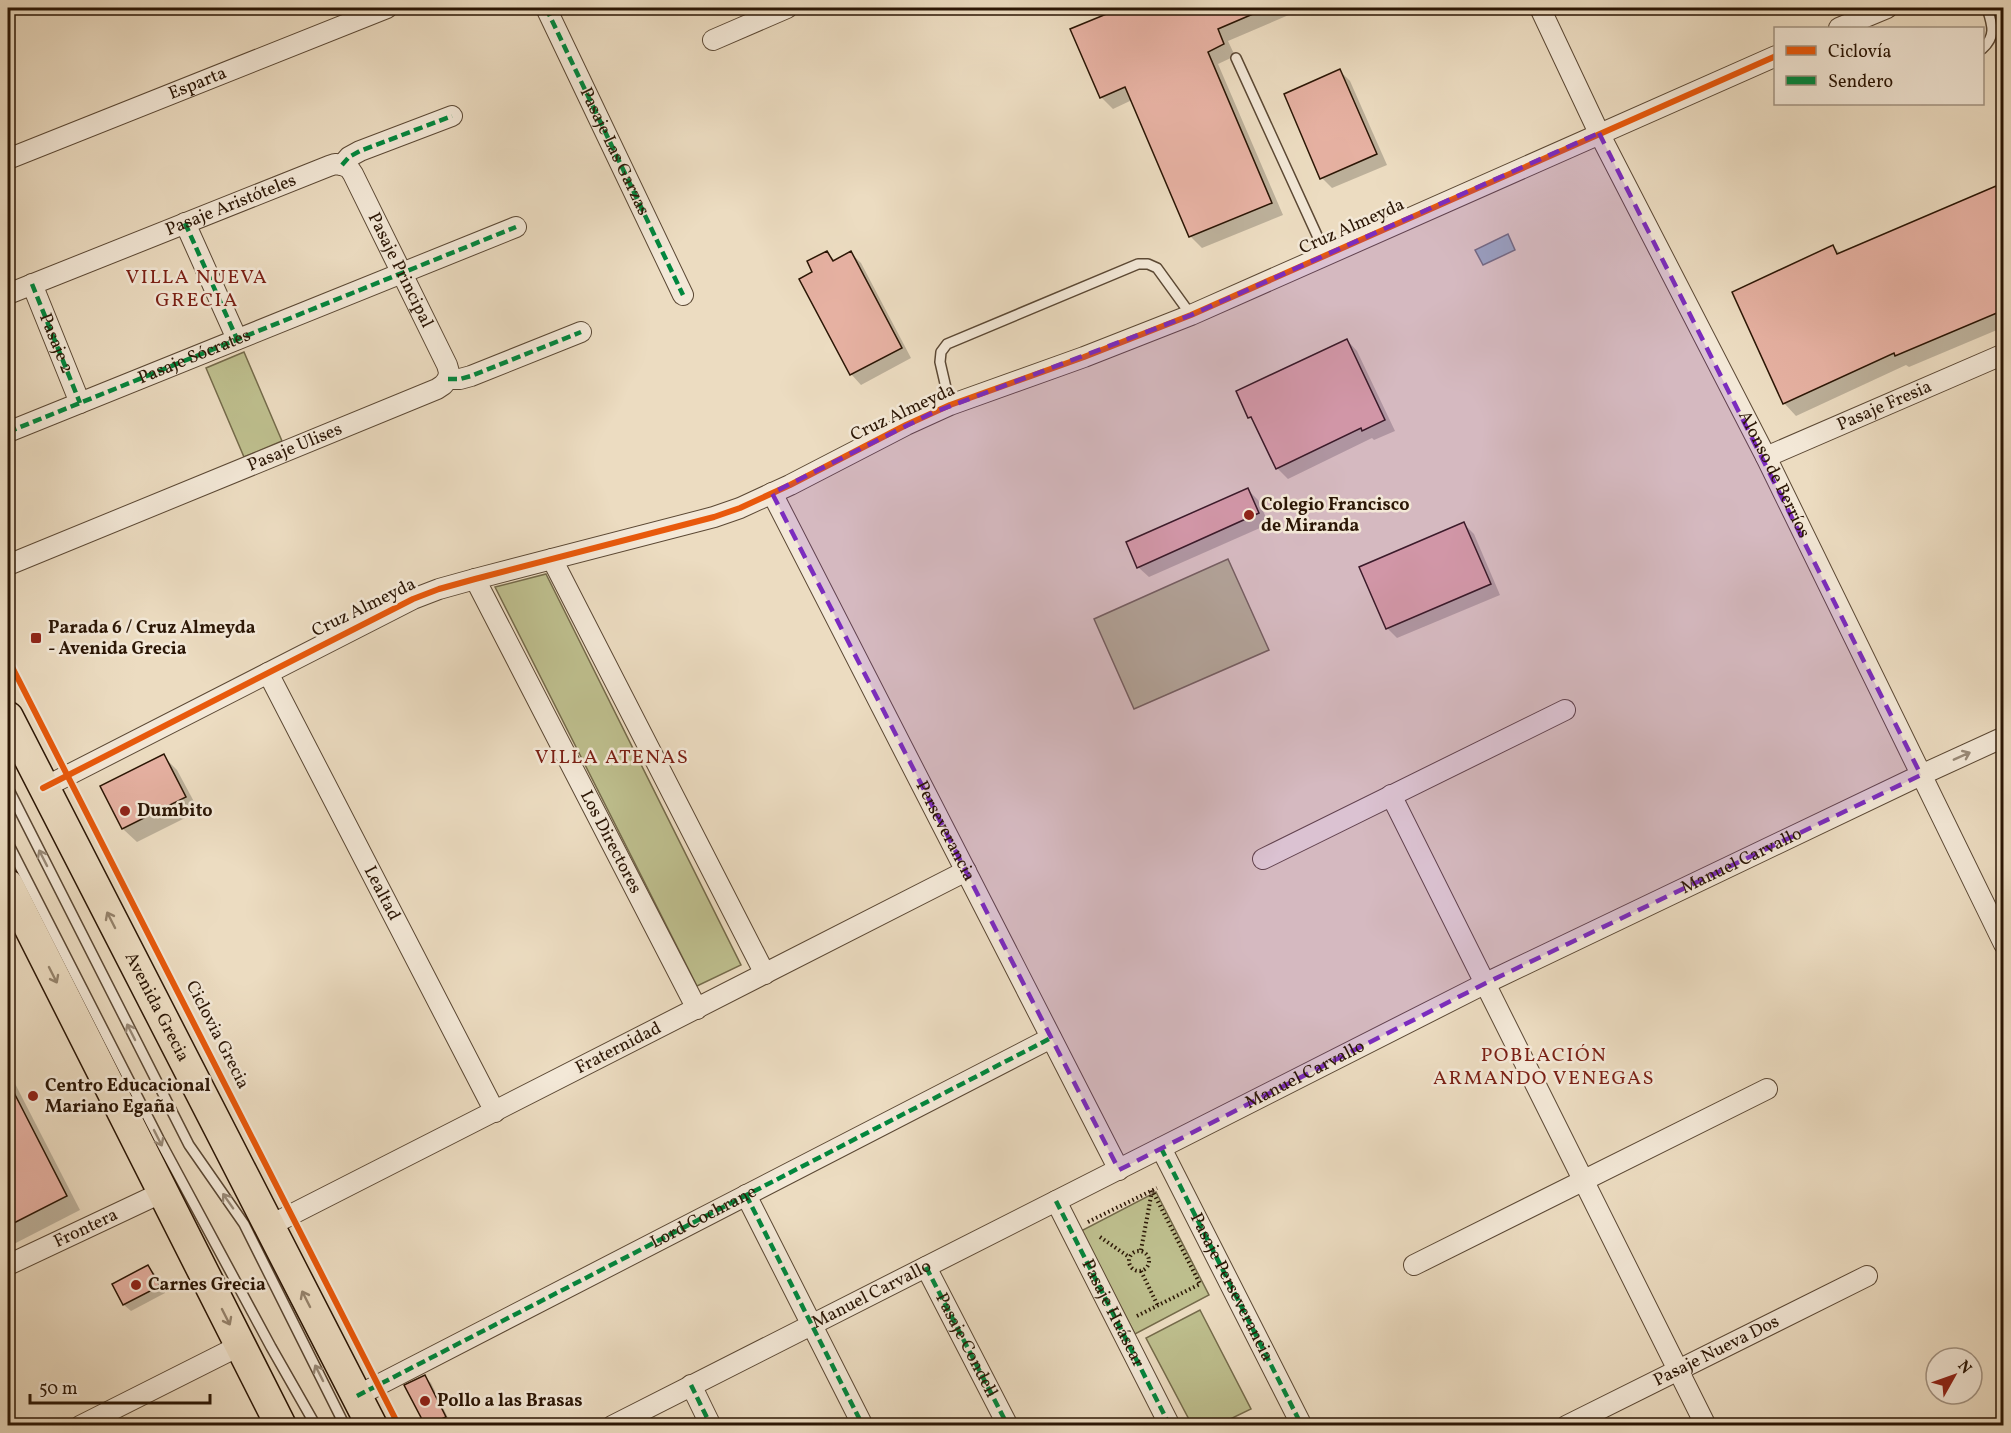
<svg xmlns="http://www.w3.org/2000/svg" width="2011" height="1433" viewBox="0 0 2011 1433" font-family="Vollkorn,serif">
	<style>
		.green { fill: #bebf8e; stroke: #746a4a; stroke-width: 1.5 }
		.water { fill: #9fb8bf; stroke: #717775; stroke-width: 1.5 }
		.shadow { fill: #0003 }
		.building { fill: #e6b1a2; stroke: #2b1605; stroke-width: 1.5 }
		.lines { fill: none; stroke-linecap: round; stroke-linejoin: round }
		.service-casing { stroke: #5b4834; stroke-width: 12 }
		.minor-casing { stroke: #5b4834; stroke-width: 22 }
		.primary-casing { stroke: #2b1605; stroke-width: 33 }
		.path { stroke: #2b1605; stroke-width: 4; stroke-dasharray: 1.5 3; stroke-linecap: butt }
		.service { stroke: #f3e8d7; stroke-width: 9 }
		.minor { stroke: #f3e8d7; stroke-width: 20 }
		.primary { stroke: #ecdcc1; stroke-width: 30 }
		.quiet { stroke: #00873e; stroke-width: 4.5; stroke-dasharray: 9 4.5; stroke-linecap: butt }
		.cycleway-casing { stroke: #f3e8d7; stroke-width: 10 }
		.cycleway { stroke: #e8590c; stroke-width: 6 }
		.oneway { stroke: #998a78 }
		.oneway2 { stroke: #95836c }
		.marked { fill: #7b2cbf; fill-opacity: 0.2; stroke: #7b2cbf; stroke-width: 4.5; stroke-dasharray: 12 8; stroke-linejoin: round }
		.poi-dot { fill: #8f2418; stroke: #f3e8d7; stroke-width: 2 }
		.labels { text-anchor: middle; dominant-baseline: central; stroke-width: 5; stroke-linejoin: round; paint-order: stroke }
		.street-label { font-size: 18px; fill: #2b1605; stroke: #f3e8d7 }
		.poi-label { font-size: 18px; font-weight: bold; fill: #2b1605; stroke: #f3e8d7; text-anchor: start }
		.neighbourhood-label { font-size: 20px; letter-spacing: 1.5px; fill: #7a1f14; stroke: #f3e8d7 }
	</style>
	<rect width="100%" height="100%" fill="#ecdcc1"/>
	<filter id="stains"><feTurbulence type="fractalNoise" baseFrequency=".00333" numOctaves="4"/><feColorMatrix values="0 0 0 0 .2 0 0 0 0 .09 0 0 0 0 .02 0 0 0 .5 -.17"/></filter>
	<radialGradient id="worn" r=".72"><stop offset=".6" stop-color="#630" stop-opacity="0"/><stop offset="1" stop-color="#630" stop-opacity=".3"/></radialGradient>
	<!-- green -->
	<g class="green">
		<polygon points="244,352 282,441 244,457 206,368"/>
		<polygon points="1228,559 1269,650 1134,709 1094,619"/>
		<polygon points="546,574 741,965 697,986 495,587"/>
		<polygon points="1156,1192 1209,1295 1135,1334 1081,1231"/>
		<polygon points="1200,1310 1251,1409 1218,1425 1192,1425 1146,1338"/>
	</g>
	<!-- water -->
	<polygon class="water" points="1508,234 1515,250 1483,265 1475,250"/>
	<!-- shadow -->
	<g class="shadow">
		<polygon points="1125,8 1305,8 1228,41 1235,56 1218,64 1283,215 1202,248 1190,236 1132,100 1113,109 1101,97 1072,30"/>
		<polygon points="1599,8 1610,8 1603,11"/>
		<polygon points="1340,71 1350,81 1387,165 1332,188 1322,178"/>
		<polygon points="1995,188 2004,196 2004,327 1909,367 1906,365 1796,416 1784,403 1833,246 1841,254"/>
		<polygon points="827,252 835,261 851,253 861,263 911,358 861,385 851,374 801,280 814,272"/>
		<polygon points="1347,340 1357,351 1395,431 1374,440 1372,438 1288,479 1278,469 1256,423 1250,417"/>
		<polygon points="1248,490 1258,500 1269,524 1149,577 1138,567"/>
		<polygon points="1464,524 1474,534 1500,595 1397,638 1387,628"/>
		<polygon points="163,756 177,770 199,811 137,842 123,829 102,787"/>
		<polygon points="8,1070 80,1210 8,1247"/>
		<polygon points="148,1267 155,1274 165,1293 131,1311 124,1305 114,1285"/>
		<polygon points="424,1376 431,1383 451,1424 448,1426 427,1426 406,1386"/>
	</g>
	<!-- building -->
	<g class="building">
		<polygon points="1121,8 1267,8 1218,29 1224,44 1208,52 1272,203 1189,237 1125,87 1100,98 1070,29"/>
		<polygon points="1340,69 1377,154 1320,179 1284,94"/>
		<polygon points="1996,186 2004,204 2004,310 1895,356 1894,353 1783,404 1732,292 1833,245 1837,254"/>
		<polygon points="827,251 833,261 851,251 902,348 850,375 799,279 812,272 807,261"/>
		<polygon points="1347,339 1385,420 1362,431 1361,428 1276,469 1251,417 1248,418 1236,391"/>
		<polygon points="1248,488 1259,513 1137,568 1126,542"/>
		<polygon points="1464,522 1491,584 1386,629 1359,567"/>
		<polygon points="164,754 186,797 122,829 100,786"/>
		<polygon points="8,1081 67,1196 8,1226"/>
		<polygon points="148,1265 160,1286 123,1305 112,1284"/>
		<polygon points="425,1375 446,1417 428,1425 425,1425 404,1385"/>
	</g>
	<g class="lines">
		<!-- service casing -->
		<g class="service-casing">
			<g id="service">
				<path d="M1982,49C1997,36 1992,24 1987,8"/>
				<polyline points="1236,58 1326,255"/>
				<polyline points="950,405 940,362 941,352 947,344 1138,264 1148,264 1157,268 1191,315"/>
				<polyline points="8,788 189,1145 244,1224 345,1426"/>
				<polyline points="8,843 159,1139 271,1347 316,1426"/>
			</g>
		</g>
		<!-- minor casing -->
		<g class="minor-casing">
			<g id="minor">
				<path id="s1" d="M546,8L683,295"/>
				<path id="s2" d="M1540,8L1599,133L1766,457L2004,944"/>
				<polyline points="1839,28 1887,8"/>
				<polyline points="713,40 787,8"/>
				<path id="s3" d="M8,159L387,8"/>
				<path id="s4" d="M342,165L349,168L353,174L447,365L449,372L448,379"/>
				<polyline points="185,223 237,339"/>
				<polyline points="32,284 80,403"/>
				<path id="s5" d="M8,294L329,166L335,164L342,165L349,157L360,151L452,116"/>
				<polyline points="448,379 460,379 471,376 581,332"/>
				<path id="s6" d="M8,432L516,227"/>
				<path id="s7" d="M1766,457L2004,354"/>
				<path id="s8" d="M772,493L1119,1170"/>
				<polyline points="552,559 765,974"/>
				<path id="s9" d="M8,565L437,389L443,385L448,379"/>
				<path id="s10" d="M475,579L697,1009"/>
				<path id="s11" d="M268,673L495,1112"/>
				<polyline points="43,788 413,599 439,589 475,579 714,517 740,508 790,485 906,425 950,405 1084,357 1191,315 1776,56"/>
				<polyline points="1391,795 1706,1426"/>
				<polyline points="1263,859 1565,710"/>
				<polyline points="1161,1148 1302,1426"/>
				<polyline points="746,1195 863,1426"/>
				<path id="s12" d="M1056,1201L1170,1426"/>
				<path id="s13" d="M269,1226L966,871"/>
				<path id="s14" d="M8,1265L163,1192"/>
				<polyline points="1414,1265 1767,1089"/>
				<polyline points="926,1267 1008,1426"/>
				<polyline points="691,1385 711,1426"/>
				<path id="s15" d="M357,1396L1051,1038"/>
				<polyline points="80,1426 241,1345"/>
				<path id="s16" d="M612,1426L1486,983L1921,775L2004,737"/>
				<path id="s17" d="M1566,1426L1867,1276"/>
			</g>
		</g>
		<!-- primary casing -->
		<g class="primary-casing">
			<g id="primary">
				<path id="s18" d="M8,717L372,1426"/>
				<polyline points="8,885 281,1426"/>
			</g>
		</g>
		<!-- path -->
		<g class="path">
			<polyline points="1088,1222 1157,1188"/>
			<polyline points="1100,1237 1129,1257"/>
			<polyline points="1141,1250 1152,1191"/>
			<circle cx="1139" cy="1261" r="10"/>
			<polyline points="1141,1271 1158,1306"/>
			<polyline points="1137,1316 1200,1284 1152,1190"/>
		</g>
		<!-- service -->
		<use href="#service" class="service"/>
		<!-- minor -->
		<use href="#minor" class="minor"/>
		<!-- primary -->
		<use href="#primary" class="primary"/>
		<!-- quiet -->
		<g class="quiet">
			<polyline points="546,8 683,295"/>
			<polyline points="342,165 349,157 360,151 452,116"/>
			<polyline points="185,223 237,339"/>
			<path id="s19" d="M32,284L80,403"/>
			<polyline points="448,379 460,379 471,376 581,332"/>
			<polyline points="8,432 516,227"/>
			<path id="s20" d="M1161,1148L1302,1426"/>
			<polyline points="746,1195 863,1426"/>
			<polyline points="1056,1201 1170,1426"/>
			<path id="s21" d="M926,1267L1008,1426"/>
			<polyline points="691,1385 711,1426"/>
			<polyline points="357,1396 1051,1038"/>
		</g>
		<!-- cycleway casing -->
		<g class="cycleway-casing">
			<g id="cycleway">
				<polyline points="8,659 399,1426"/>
				<polyline points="43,788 413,599 439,589 475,579 714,517 740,508 790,485 906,425 950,405 1084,357 1191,315 1776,56"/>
			</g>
		</g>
		<!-- cycleway -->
		<use href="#cycleway" class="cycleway"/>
	</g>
	<!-- one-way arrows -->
	<defs><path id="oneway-shaft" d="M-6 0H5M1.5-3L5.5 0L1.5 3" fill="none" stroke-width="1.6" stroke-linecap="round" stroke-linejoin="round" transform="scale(1.5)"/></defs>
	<g class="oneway">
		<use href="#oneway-shaft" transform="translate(1962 756) rotate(-24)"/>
		<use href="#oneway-shaft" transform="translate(43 858) rotate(-117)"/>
		<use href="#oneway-shaft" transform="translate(131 1032) rotate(-117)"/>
		<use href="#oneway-shaft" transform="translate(158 1138) rotate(63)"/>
		<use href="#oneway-shaft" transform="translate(228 1201) rotate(-125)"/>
		<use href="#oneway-shaft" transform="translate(319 1373) rotate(-117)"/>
	</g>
	<g class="oneway2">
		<use href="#oneway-shaft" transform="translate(111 920) rotate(-117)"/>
		<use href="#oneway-shaft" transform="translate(53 975) rotate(63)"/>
		<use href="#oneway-shaft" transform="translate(306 1299) rotate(-117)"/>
		<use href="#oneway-shaft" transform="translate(226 1317) rotate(63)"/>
	</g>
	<!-- marked area -->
	<path class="marked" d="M1599,133L1921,775L1486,983L1119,1170L772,493L932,413L1191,315Z"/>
	<!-- markers -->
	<g class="poi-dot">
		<circle cx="1249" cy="515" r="6"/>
		<rect x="30" y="632" width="12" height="12" rx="3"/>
		<circle cx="125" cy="811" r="6"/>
		<circle cx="33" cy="1096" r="6"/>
		<circle cx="136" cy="1285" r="6"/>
		<circle cx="425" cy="1401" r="6"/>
	</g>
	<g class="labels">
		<!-- street labels -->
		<g class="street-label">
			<text stroke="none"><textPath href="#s3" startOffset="204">Esparta</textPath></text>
			<text stroke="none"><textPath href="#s1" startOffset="159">Pasaje Las Garzas</textPath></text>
			<text stroke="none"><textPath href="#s5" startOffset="240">Pasaje Aristóteles</textPath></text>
			<text transform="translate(1352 227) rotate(-24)">Cruz Almeyda</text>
			<text stroke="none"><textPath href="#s4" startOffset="122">Pasaje Principal</textPath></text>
			<text stroke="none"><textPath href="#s19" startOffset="64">Pasaje 2</textPath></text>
			<text stroke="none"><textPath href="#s6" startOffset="201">Pasaje Sócrates</textPath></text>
			<text stroke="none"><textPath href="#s7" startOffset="129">Pasaje Fresia</textPath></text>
			<text transform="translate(903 413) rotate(-25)">Cruz Almeyda</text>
			<text stroke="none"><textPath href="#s9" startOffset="310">Pasaje Ulises</textPath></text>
			<text stroke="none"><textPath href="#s2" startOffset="522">Alonso de Berríos</textPath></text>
			<text transform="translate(364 608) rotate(-26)">Cruz Almeyda</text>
			<text stroke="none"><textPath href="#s8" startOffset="380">Perseverancia</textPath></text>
			<text stroke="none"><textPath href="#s10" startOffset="296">Los Directores</textPath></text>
			<text stroke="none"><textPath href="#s16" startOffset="1263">Manuel Carvallo</textPath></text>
			<text stroke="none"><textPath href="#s11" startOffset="248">Lealtad</textPath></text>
			<text stroke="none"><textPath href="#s18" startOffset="326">Avenida Grecia</textPath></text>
			<text transform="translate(217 1035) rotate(63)">Ciclovia Grecia</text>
			<text stroke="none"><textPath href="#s13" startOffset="392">Fraternidad</textPath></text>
			<text stroke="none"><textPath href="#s16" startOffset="777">Manuel Carvallo</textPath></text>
			<text stroke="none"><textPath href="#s15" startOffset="390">Lord Cochrane</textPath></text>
			<text stroke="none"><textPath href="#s14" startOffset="86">Frontera</textPath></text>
			<text stroke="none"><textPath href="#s20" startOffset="156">Pasaje Perseverancia</textPath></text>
			<text stroke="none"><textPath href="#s16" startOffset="291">Manuel Carvallo</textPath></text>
			<text stroke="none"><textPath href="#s12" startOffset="126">Pasaje Huáscar</textPath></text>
			<text stroke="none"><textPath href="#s21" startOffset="88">Pasaje Condell</textPath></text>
			<text stroke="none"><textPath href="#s17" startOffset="168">Pasaje Nueva Dos</textPath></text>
		</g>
		<!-- poi labels -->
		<g class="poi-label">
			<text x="1261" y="505">Colegio Francisco<tspan x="1261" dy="21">de Miranda</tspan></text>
			<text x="48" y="628">Parada 6 / Cruz Almeyda<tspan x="48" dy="21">- Avenida Grecia</tspan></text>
			<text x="137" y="811">Dumbito</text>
			<text x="45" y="1086">Centro Educacional<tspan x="45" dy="21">Mariano Egaña</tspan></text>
			<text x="148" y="1285">Carnes Grecia</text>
			<text x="437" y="1401">Pollo a las Brasas</text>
		</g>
		<!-- neighbourhood labels -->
		<g class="neighbourhood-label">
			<text x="197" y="278">VILLA NUEVA<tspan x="197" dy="23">GRECIA</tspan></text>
			<text x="612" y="758">VILLA ATENAS</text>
			<text x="1544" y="1056">POBLACIÓN<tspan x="1544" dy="23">ARMANDO VENEGAS</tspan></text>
		</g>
	</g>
	<!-- margin -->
	<rect width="2011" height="1433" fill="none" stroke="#ecdcc1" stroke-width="30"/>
	<rect x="9" y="9" width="1993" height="1415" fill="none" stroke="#2b1605" stroke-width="3"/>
	<rect x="15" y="15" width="1981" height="1403" fill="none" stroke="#2b1605" stroke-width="1.5"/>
	<!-- legend -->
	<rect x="1774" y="27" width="210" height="78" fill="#f3e8d7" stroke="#a39483" stroke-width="1.5"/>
	<rect x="1786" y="46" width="30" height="9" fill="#e8590c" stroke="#a39483" stroke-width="1.5"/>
	<text x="1828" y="57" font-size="18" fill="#2b1605">Ciclovía</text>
	<rect x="1786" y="76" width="30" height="9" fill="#00873e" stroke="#a39483" stroke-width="1.5"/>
	<text x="1828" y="87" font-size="18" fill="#2b1605">Sendero</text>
	<!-- north arrow -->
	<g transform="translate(1954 1376) rotate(50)"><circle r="28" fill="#f3e8d7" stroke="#a39483" stroke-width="1.5"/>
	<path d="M0-4.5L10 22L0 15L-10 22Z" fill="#8f2418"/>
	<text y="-9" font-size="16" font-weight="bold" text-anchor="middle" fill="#2b1605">N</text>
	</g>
	<!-- scale -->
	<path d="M30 1394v9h180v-9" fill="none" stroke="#2b1605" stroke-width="3"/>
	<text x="39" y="1394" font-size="18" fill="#2b1605" stroke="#f3e8d7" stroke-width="4.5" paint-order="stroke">50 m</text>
	<rect width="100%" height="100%" filter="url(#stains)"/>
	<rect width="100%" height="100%" fill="url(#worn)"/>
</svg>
